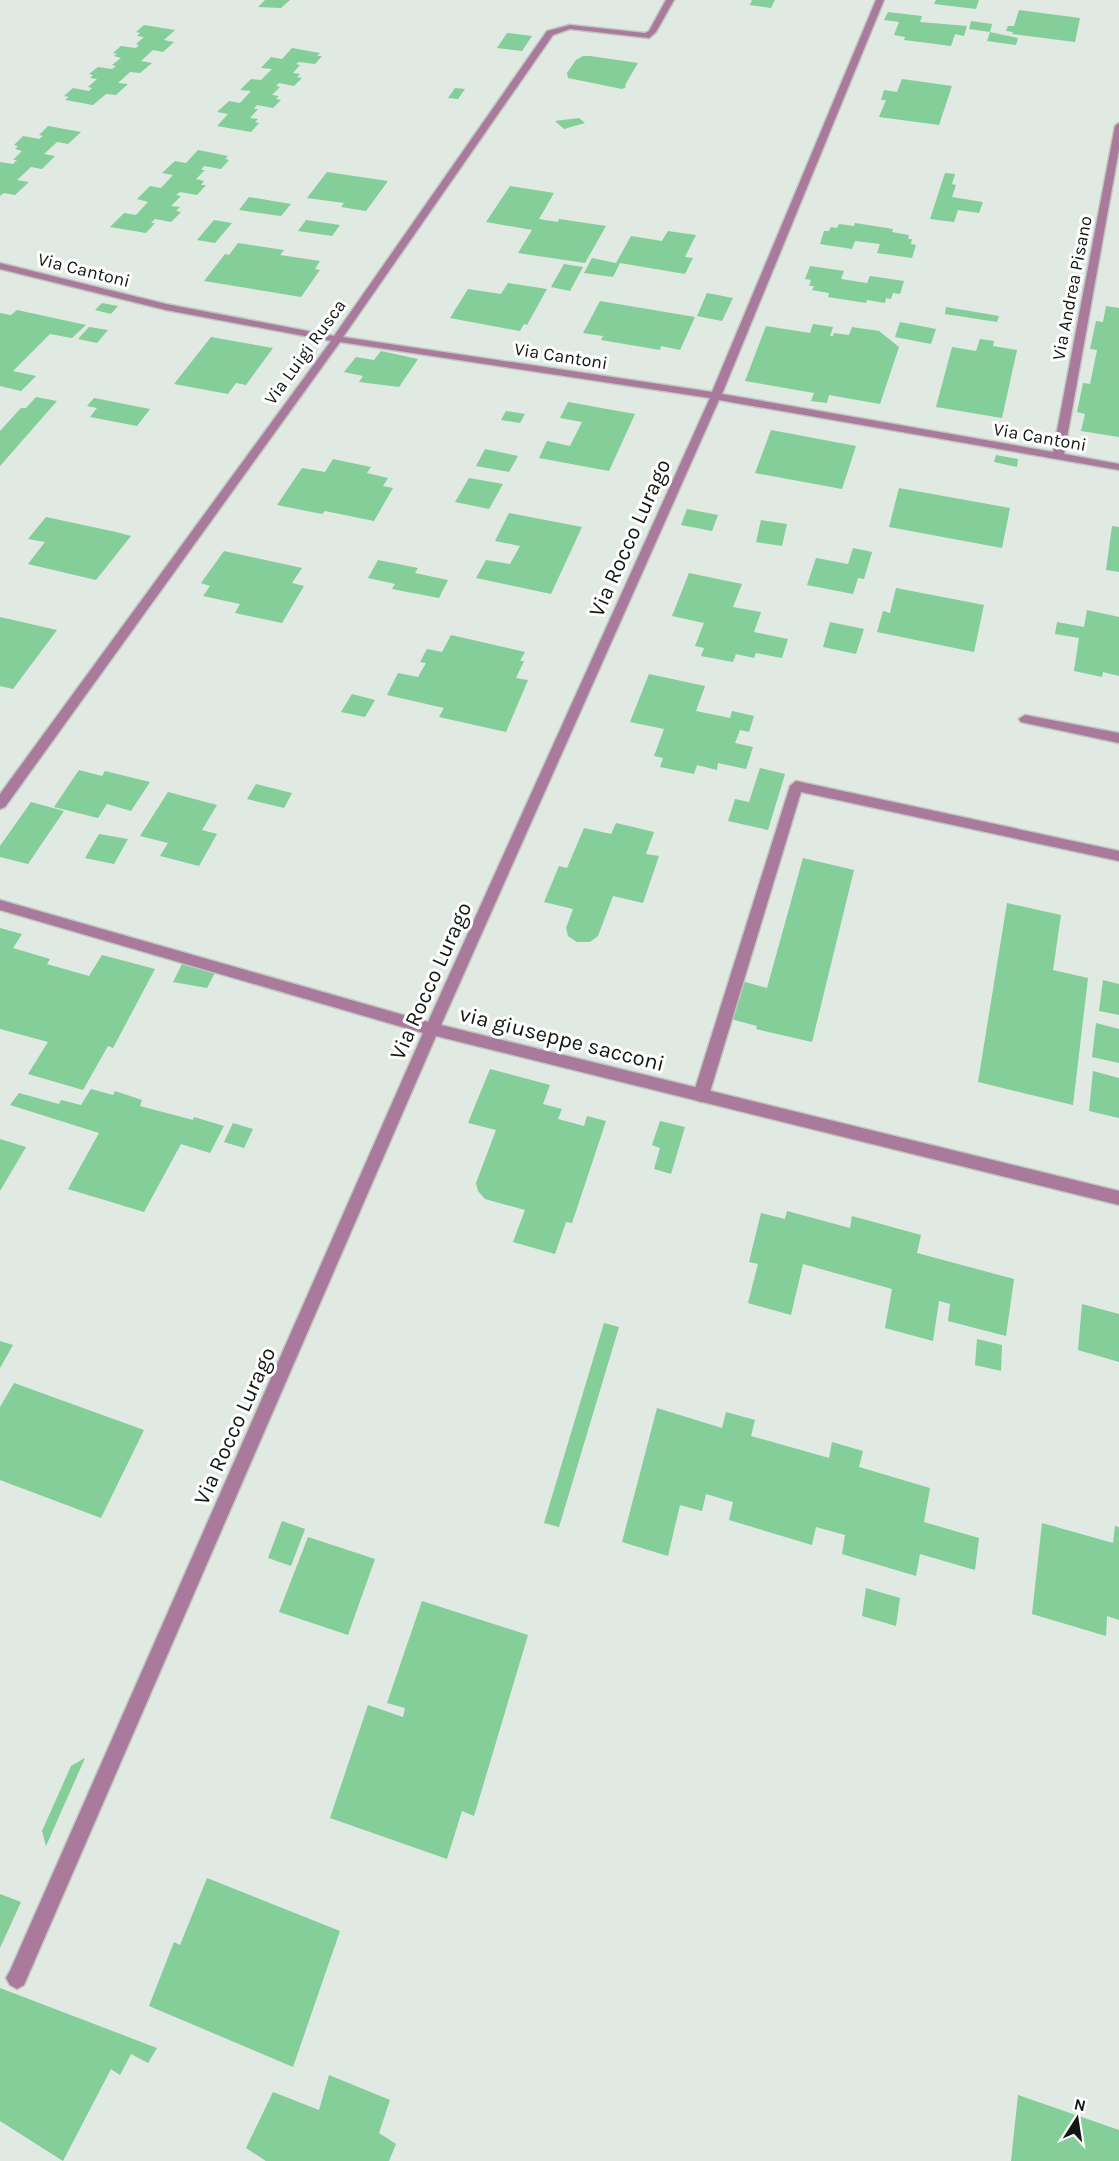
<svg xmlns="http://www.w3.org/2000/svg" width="1119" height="2161" viewBox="0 0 1119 2161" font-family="Karla,sans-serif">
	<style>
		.building { fill: #83ce99 }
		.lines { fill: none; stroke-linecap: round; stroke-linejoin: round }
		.lane-casing { stroke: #bfc7c1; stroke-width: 3 }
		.street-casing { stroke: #bfc7c1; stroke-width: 3 }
		.lane { fill: #aa7a9c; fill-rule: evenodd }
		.street { fill: #aa7a9c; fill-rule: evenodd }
		.labels { text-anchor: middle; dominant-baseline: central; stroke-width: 6; stroke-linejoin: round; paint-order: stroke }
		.far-street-label { font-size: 18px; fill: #131714; stroke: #fff }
		.street-label { font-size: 22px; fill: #131714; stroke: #fff }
	</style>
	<rect width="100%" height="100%" fill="#e0e9e2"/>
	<!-- building -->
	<g class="building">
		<polygon points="265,0 290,0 281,8 258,7"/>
		<polygon points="775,0 771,8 750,5 752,0"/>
		<polygon points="936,0 979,0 976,9 934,4"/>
		<polygon points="1019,10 1080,18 1075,42 1012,34 1013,32 1006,31 1008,26 1014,26"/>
		<polygon points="888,12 922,16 920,22 967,26 964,36 955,34 951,46 904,40 905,37 894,35 899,22 884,20"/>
		<polygon points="971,21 992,24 990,32 969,29"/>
		<polygon points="144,25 175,30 164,40 174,42 163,52 153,50 141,61 152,63 140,73 130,72 118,83 128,84 116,95 106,94 93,105 65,100 69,97 64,96 73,88 89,91 92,88 88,87 97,79 90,78 93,75 89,74 98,67 112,69 116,66 112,65 121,58 114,56 117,54 113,53 121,46 136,48 139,45 136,44 144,37 137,36 140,33 136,32"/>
		<polygon points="990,32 1018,38 1016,45 987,41"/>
		<polygon points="507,33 532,36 522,51 497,48"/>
		<polygon points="292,48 320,53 317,56 322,56 315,64 299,62 296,64 300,65 293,73 300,74 297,77 302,78 294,86 279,83 276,86 280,87 272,95 279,96 276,99 281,100 273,108 257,105 254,109 258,109 250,118 258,119 255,122 259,123 251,132 217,126 228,114 217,112 229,101 240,103 251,91 240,90 251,79 261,80 272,69 261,68 271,57 282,59"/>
		<polygon points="583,56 590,56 638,63 625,85 626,87 622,89 568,78 567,73 576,60"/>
		<polygon points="902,79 952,86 939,125 879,117 886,100 881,100 884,90 897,92"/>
		<polygon points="455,88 465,89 458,99 448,98"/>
		<polygon points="579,118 585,123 564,129 555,121"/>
		<polygon points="48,126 81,132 68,144 57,142 44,154 55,156 42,169 31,167 17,180 29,182 15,195 4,193 0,196 0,162 13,164 17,160 13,160 22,151 15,149 18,146 14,145 23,136 39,139 43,136 39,135"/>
		<polygon points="198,150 228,156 225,159 229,160 221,169 204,166 201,170 205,170 196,179 204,181 201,185 206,185 197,195 180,192 176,195 181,196 171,206 180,207 176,211 181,212 171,222 155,219 151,223 155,223 146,233 110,227 124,213 136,215 148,202 137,199 150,186 161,188 173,175 162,173 175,161 186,163"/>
		<polygon points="327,172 388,181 366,211 341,207 344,203 307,198"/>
		<polygon points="945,173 955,174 952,184 956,185 952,197 983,202 979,213 958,210 954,222 930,219"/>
		<polygon points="510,186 554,193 539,219 558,222 559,219 606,226 585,263 518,253 532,230 486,222"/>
		<polygon points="249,197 291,204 281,216 239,210"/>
		<polygon points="214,220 232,223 215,243 197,240"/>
		<polygon points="306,220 340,225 332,236 298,231"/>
		<polygon points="855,223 893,229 892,232 909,235 908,239 912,239 911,244 916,245 912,258 877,253 880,244 855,241 852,249 820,244 824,231 829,231 831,227 837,228 839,224 854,226"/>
		<polygon points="668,231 696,235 685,257 693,258 685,274 620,263 613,277 584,273 592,258 616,263 631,236 662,241"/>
		<polygon points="238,243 284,250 280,255 320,261 315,269 320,270 301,297 204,281 225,254 229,255"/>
		<polygon points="564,264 583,267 570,291 551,287"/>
		<polygon points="810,266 844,271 841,279 867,283 870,276 904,281 900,294 893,293 891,299 886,298 885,303 867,300 866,303 828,297 829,293 812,290 814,286 809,286 811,280 805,279"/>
		<polygon points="508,283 547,289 527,325 524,324 520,331 450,318 468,289 501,294"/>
		<polygon points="707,293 733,298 722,321 697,316"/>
		<polygon points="600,301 695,317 680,350 661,346 660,350 601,340 603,336 583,333"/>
		<polygon points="102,303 118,306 111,314 95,310"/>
		<polygon points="1106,306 1119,308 1119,437 1081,431 1085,414 1077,412 1083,383 1090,384 1097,350 1090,349 1096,321 1103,322"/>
		<polygon points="946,307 999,316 997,322 945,314"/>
		<polygon points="17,310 86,325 72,338 50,334 13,371 36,376 21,391 0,386 0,313 11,315"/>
		<polygon points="900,322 936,329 931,344 895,337"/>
		<polygon points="813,324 833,327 830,336 833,336 834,333 849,335 852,327 879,331 899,347 880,404 829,395 827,403 811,401 814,393 745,381 766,326 810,333"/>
		<polygon points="89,327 108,330 97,343 78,339"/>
		<polygon points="211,337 273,348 246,385 236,383 228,394 174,384"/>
		<polygon points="980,339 994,341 993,346 1017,350 1002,418 936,407 952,347 976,351"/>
		<polygon points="381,351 418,359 399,387 359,382 363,376 344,372 356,357 374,360"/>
		<polygon points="36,397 57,401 0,466 0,431 21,408 26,408"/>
		<polygon points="94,398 150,409 137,426 90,417 97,408 87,406"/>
		<polygon points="568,402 635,414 609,471 539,458 547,441 570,446 582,422 560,418"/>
		<polygon points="506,411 525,414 520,423 501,420"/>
		<polygon points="771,430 856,446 842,489 755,473"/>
		<polygon points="485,449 518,456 509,472 476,466"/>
		<polygon points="996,455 1018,459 1017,467 994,462"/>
		<polygon points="333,459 371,467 367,473 388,478 383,486 393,488 374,521 325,511 322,514 277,505 302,468 325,472"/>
		<polygon points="469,478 503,484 489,509 455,502"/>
		<polygon points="899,488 1010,508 1002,548 889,527"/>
		<polygon points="687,509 718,515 712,531 681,525"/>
		<polygon points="509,513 582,527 551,594 476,578 486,560 510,564 520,546 495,541"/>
		<polygon points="46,517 116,532 131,536 96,580 28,564 45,542 28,539"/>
		<polygon points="761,520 787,524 782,546 756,542"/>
		<polygon points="1112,526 1119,527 1119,572 1106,570"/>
		<polygon points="853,548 872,552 864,579 858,578 853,594 807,585 816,558 848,564"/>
		<polygon points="224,551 302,568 292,583 304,586 282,623 235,613 240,604 203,596 210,586 201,583"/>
		<polygon points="378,560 418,568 415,573 448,580 439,598 392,589 395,584 368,578"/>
		<polygon points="689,573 742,584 733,607 761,612 754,632 788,639 782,658 756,653 754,658 736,654 733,662 701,656 704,648 695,646 704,623 672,616"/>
		<polygon points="896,588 984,605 974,652 877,632 883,611 890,613"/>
		<polygon points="1087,610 1119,617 1119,676 1103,672 1102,677 1074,671 1079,638 1055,634 1057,622 1084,627"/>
		<polygon points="0,617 57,630 13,689 0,686"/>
		<polygon points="830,622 864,629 856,654 823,647"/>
		<polygon points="451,635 525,652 520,661 524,661 516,678 528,680 506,732 439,717 444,708 387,695 398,673 418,677 426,663 420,662 427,649 442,652"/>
		<polygon points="649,674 705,686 696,711 730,718 732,711 754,716 749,732 740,730 735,743 753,747 746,769 718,763 717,770 697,765 694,774 660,767 663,758 654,756 664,729 630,722"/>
		<polygon points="352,694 375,700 365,717 341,712"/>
		<polygon points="760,768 785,774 768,830 728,821 735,799 749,802"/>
		<polygon points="79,770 102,776 105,771 150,782 131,811 107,804 98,818 54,807"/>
		<polygon points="256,784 292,793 284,808 247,799"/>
		<polygon points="168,792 217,805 202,830 217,834 199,866 160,856 168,843 140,836"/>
		<polygon points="31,802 64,811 28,864 0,857 0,846"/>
		<polygon points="616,823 654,832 646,854 659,856 643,903 613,896 598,936 590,942 577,942 568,936 566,928 573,909 544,902 559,866 567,868 584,828 611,834"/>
		<polygon points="99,834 128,839 114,864 85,858"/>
		<polygon points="803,858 854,870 812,1042 756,1029 757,1026 727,1018 738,980 767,988"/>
		<polygon points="1007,903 1061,915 1053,970 1088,978 1073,1105 978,1082"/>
		<polygon points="0,928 22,934 13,948 50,959 47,964 89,976 102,955 155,969 113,1048 108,1046 83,1090 28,1074 48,1042 0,1029"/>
		<polygon points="183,962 216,971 207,988 173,982"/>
		<polygon points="1103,980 1119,984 1119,1015 1099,1011"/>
		<polygon points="1096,1023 1119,1029 1119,1063 1092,1057"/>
		<polygon points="490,1069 550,1085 543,1104 562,1109 558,1119 584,1126 587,1116 606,1121 572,1223 566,1222 555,1254 513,1242 525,1210 485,1199 478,1191 476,1183 496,1130 468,1123"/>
		<polygon points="1093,1071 1119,1078 1119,1118 1089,1111"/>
		<polygon points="91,1089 113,1095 115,1091 142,1100 140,1106 193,1120 194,1117 224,1126 210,1153 181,1144 144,1212 68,1189 99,1133 10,1105 19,1093 59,1104 61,1100 81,1105"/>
		<polygon points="660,1121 685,1127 671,1174 654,1169 660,1148 652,1145"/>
		<polygon points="233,1123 253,1129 244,1148 224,1142"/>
		<polygon points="0,1139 26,1147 0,1191"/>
		<polygon points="787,1211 850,1228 852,1216 921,1235 917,1253 1014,1279 1006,1336 948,1321 950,1304 939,1301 933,1341 885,1328 892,1289 803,1264 791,1315 748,1303 758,1264 749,1262 761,1213 785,1219"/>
		<polygon points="1082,1304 1119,1314 1119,1362 1078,1350"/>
		<polygon points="604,1323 619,1327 559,1527 544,1523"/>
		<polygon points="977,1339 1002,1345 1001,1371 975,1365"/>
		<polygon points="0,1341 13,1345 0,1368"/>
		<polygon points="14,1383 144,1430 101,1518 0,1480 0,1407"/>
		<polygon points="657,1408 722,1428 726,1412 755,1420 751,1436 829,1458 832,1442 863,1451 859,1467 930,1488 924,1522 979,1538 975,1570 920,1554 916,1576 842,1554 845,1535 816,1527 812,1545 729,1520 733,1502 706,1494 702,1511 680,1505 668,1556 622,1542"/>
		<polygon points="282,1521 305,1529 291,1566 268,1558"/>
		<polygon points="1042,1523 1113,1543 1115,1526 1119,1527 1119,1620 1107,1616 1106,1636 1032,1614"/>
		<polygon points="308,1537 375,1559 348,1635 279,1612"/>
		<polygon points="866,1588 900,1598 896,1626 862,1616"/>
		<polygon points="422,1601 528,1635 474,1816 462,1811 447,1859 330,1818 368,1705 403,1717 405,1708 387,1703"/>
		<polygon points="85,1758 46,1846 42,1831 71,1766"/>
		<polygon points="207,1878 340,1931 293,2067 149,2006 174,1942 180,1945"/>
		<polygon points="0,1894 21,1902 0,1948"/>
		<polygon points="0,1988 157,2048 148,2063 131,2054 120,2075 111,2069 63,2161 0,2121"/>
		<polygon points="329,2075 390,2100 379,2133 396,2144 389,2161 266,2161 246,2148 273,2092 319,2110"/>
		<polygon points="1018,2095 1119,2130 1119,2161 1011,2161"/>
	</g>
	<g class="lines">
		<!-- lane casing -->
		<g class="lane-casing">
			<g id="lane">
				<polygon points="1025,715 1119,733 1119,743 1021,722 1019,719"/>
				<polygon points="796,781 1119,851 1119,861 801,792 709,1095 706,1100 701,1102 696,1100 693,1095 790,786"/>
			</g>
		</g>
		<!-- street casing -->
		<g class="street-casing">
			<polygon id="street" points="666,0 674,0 656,32 649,38 570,29 553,35 343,337 712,392 876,0 884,0 722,394 1053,452 1115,126 1119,123 1119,149 1064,454 1119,464 1119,470 719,400 441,1025 1119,1191 1119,1205 436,1036 24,1985 17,1989 10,1985 6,1978 10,1971 423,1033 0,910 0,900 428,1022 710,398 340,342 5,807 0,809 0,794 331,341 166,310 0,269 0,263 166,304 334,336 547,31 570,25 645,33 649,31"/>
		</g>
		<!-- lane -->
		<use href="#lane" class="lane"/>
		<!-- street -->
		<use href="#street" class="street"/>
	</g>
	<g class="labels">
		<!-- far-street labels -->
		<g class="far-street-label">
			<text transform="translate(84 270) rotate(14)">Via Cantoni</text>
			<text transform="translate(1072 288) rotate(-79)">Via Andrea Pisano</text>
			<text transform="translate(305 352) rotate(-54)">Via Luigi Rusca</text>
			<text transform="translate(561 356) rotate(9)">Via Cantoni</text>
			<text transform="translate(1040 437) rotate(10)">Via Cantoni</text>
		</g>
		<!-- street labels -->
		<g class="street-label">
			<text transform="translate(630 538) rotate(-66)">Via Rocco Lurago</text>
			<text transform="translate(431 981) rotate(-66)">Via Rocco Lurago</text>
			<text transform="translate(562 1039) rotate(14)">via giuseppe sacconi</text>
			<text transform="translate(235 1426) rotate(-66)">Via Rocco Lurago</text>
		</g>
	</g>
	<!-- north arrow -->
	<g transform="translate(1077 2119) rotate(12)" stroke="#ffffff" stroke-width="4.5" paint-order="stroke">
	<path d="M0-4.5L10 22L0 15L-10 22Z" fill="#131714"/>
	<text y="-9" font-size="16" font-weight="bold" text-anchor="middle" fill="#131714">N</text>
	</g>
</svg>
